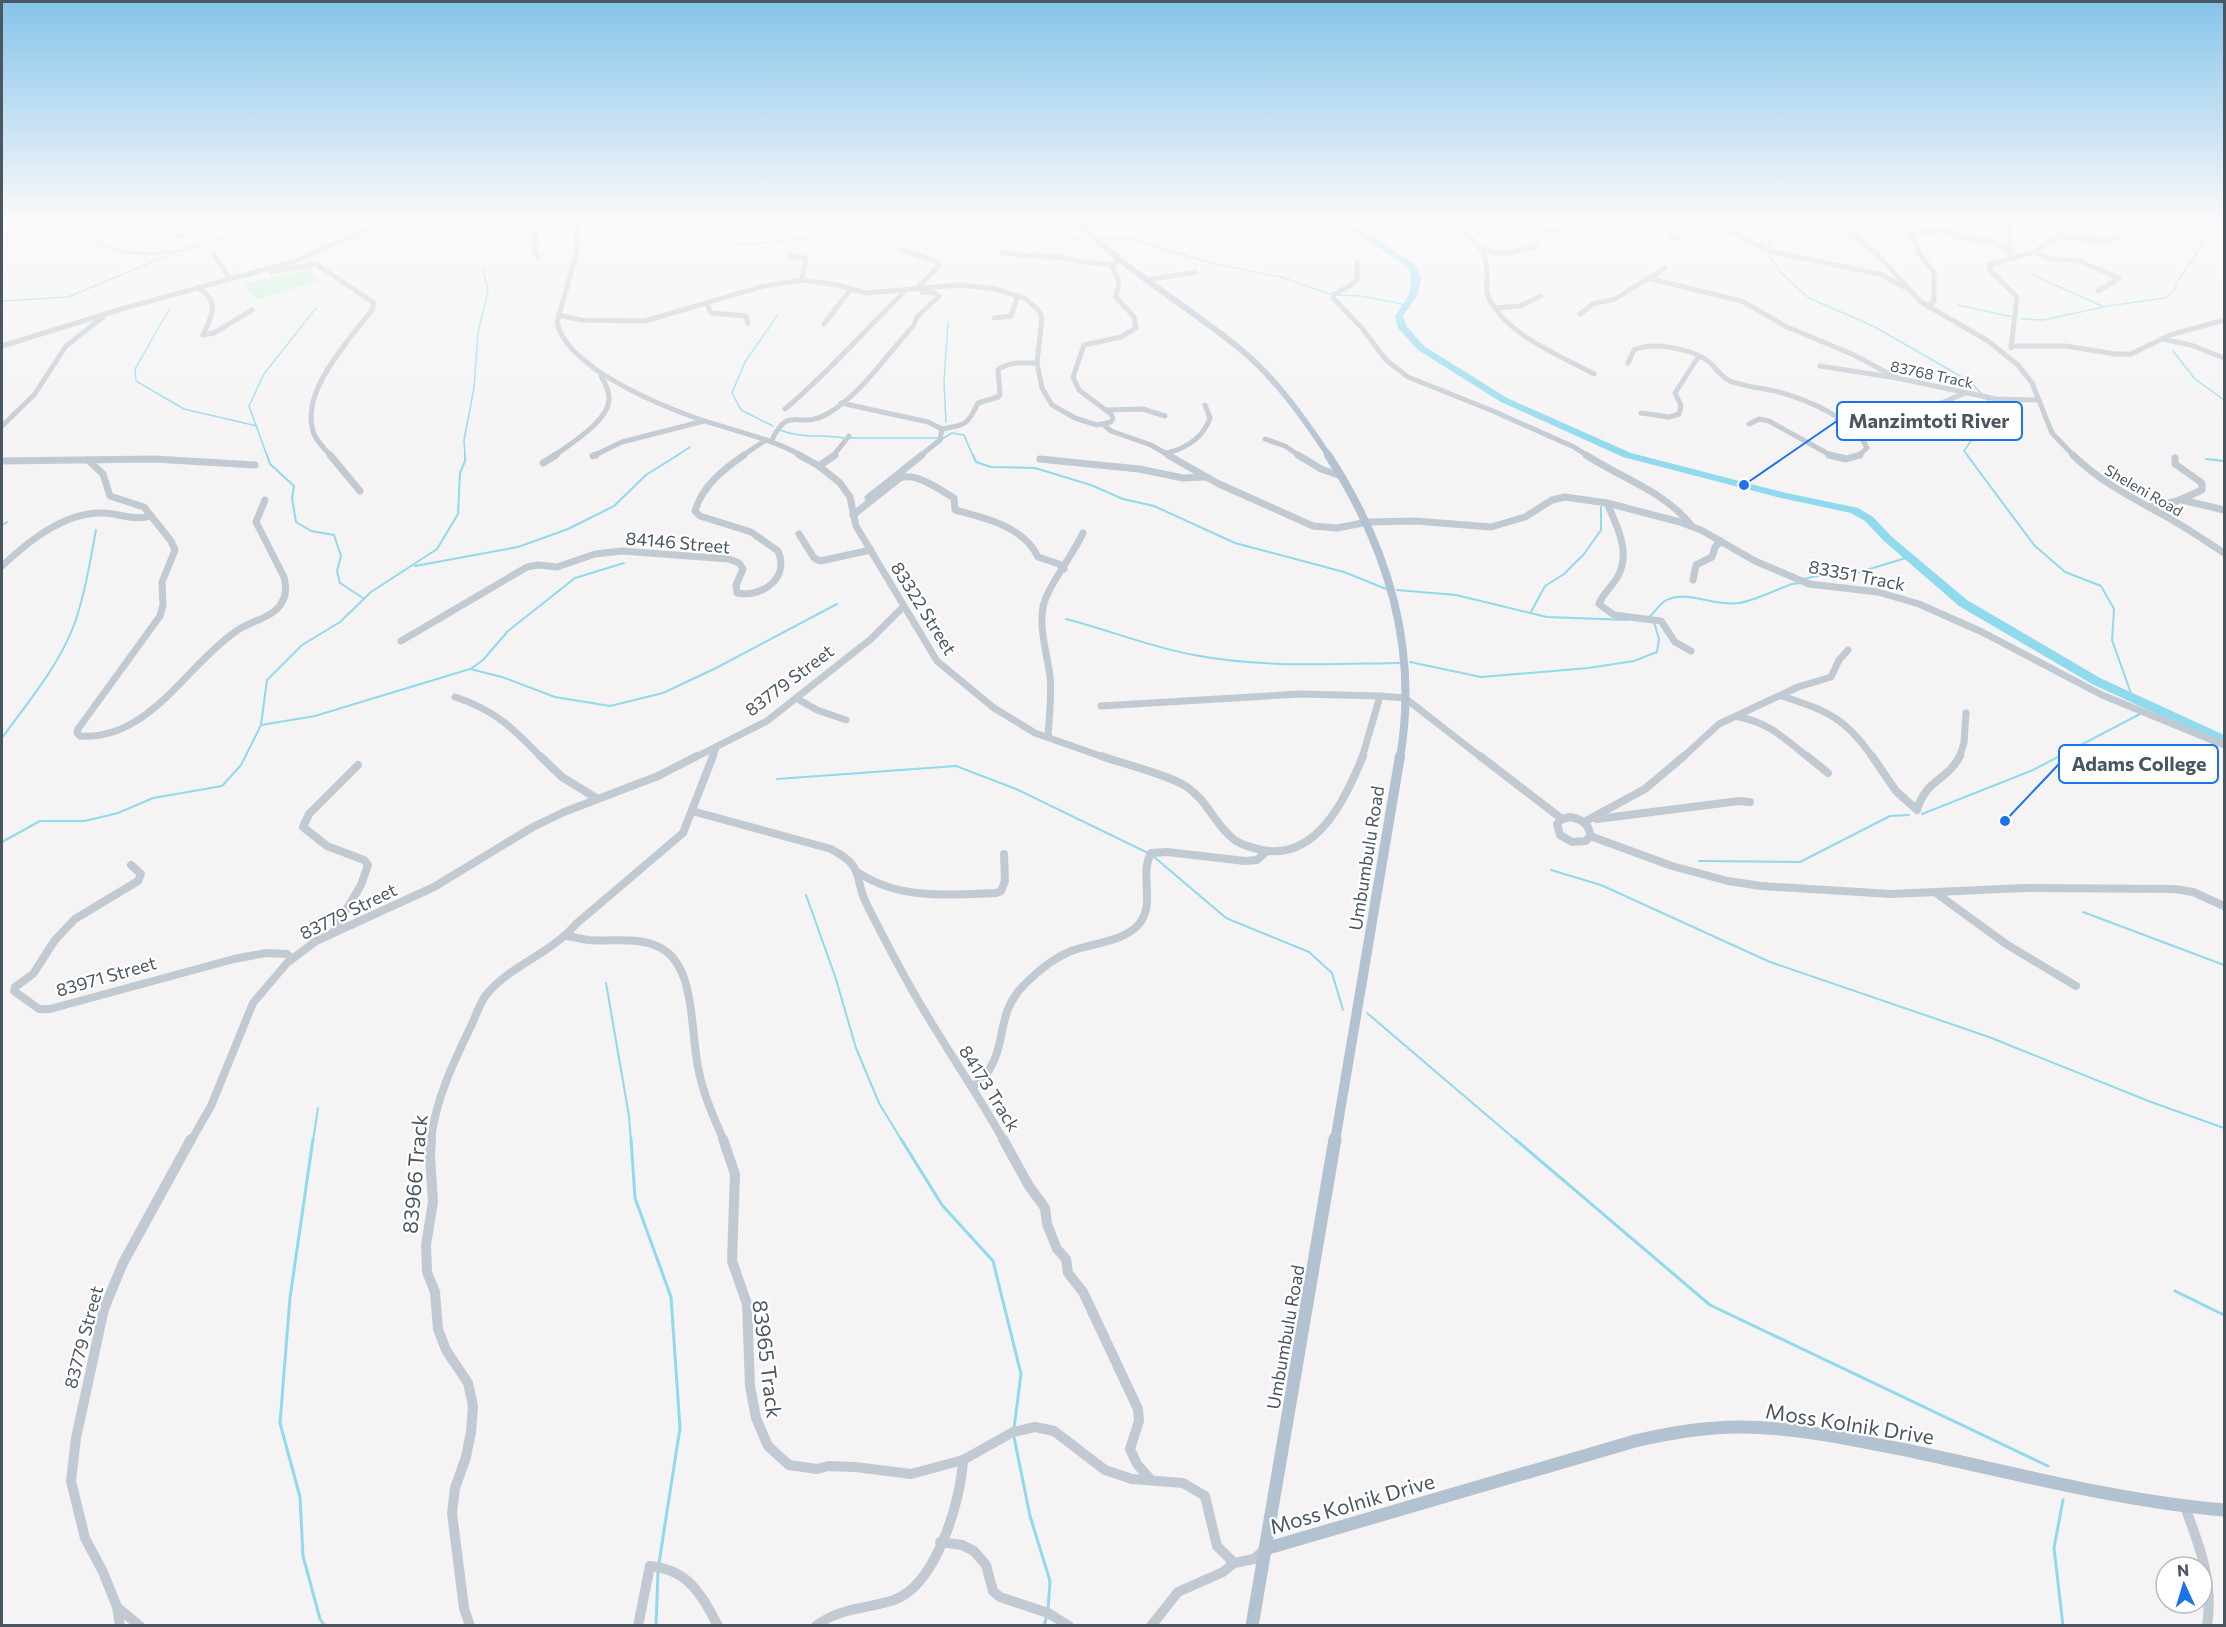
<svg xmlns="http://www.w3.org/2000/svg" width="2226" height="1627" viewBox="0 0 2226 1627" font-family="Commissioner,sans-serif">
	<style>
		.green { fill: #c3f1d5 }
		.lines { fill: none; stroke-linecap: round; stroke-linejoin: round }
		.stream-far2 { stroke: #90daee; stroke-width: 1.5 }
		.stream-far1 { stroke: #90daee; stroke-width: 2 }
		.stream { stroke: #90daee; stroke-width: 3 }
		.river { fill: #90daee; fill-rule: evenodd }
		.minor-far3 { stroke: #c1cad2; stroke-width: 5 }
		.minor-far2 { stroke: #c1cad2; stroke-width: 7 }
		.minor-far1 { stroke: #c1cad2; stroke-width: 8 }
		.minor { stroke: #c1cad2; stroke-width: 10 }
		.major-far3 { stroke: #b3c2d1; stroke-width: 6 }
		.major-far2 { stroke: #b3c2d1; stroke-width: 8 }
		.major-far1 { stroke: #b3c2d1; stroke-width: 10 }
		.major { stroke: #b3c2d1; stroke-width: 13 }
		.labels { text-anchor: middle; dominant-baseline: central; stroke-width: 4.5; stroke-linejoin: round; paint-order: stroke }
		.far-street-label { font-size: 15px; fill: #4a5661; stroke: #fff }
		.street-label { font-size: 18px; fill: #4a5661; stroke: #fff }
		.near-street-label { font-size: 21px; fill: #4a5661; stroke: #fff }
		.leader { fill: none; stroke: #1a73e8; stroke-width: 2 }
		.callout-dot { fill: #1a73e8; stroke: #fff; stroke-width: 2 }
		.callout { fill: #fff; stroke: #1a73e8; stroke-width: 2 }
		.callout-label { font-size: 20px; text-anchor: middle; font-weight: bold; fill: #4a5661 }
	</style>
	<rect width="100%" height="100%" fill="#f5f3f3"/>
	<!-- green -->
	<polygon class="green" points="311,268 319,281 256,300 245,284"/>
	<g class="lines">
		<!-- stream-far2 -->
		<g class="stream-far2">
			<polyline points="69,218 76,231 118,252 153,254 176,251"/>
			<polyline points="673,218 741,245 853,234 946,232 1082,239"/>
			<polyline points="1741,218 1765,234 1772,245 1768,253 1781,273 1809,298 1873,326 1969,381 1982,394"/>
			<polyline points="1099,239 1129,238 1204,261 1284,278 1330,294"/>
			<polyline points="2033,275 2104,307"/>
			<polyline points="1335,295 1361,296 1407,305"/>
			<polyline points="2,301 68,297 179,251 213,240 266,228 333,218"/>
			<polyline points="1958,305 2013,317"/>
			<polyline points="170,308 135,369 136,381 184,409 257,426"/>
			<polyline points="2022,319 2043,320 2109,306 2164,298 2174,291 2178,281 2209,234 2208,228 2180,218"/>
			<polyline points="2173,351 2195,379 2224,400"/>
			<polyline points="946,422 944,382 948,322"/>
			<polyline points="773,426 741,410 732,393 745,362 777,316"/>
			<path d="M780,430C801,439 822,434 844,438"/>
			<polyline points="848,438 937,438"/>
			<polyline points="942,439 952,433 964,435 973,456"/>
			<polyline points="267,456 249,406 264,374 316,308"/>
			<polyline points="465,456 464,440 474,388 478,332 488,291 483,270"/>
			<polyline points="676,456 690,447"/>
			<polyline points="1968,456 1964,451 1993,408 1986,398"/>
		</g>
		<!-- stream-far1 -->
		<g class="stream-far1">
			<polyline points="267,455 270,464 294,486 292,498 296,522 311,531 334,535 341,556 337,571 340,583 363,598"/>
			<polyline points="973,455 976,462 991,467 1035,468 1091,485 1123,499 1154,506 1235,543 1344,572 1386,589"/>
			<polyline points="1967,455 2034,545 2065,572 2101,586 2114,609 2112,640 2133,699"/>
			<polyline points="2206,459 2224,461"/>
			<polyline points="2,525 7,522"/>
			<polyline points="415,566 518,547 568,529 614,506 646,475 678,455"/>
			<polyline points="1804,579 1816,576 1850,575 1909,557"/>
			<polyline points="1397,590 1456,595 1547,617 1628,620"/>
			<polyline points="1531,612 1545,586 1564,574 1584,554 1601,530 1601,507"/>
			<path d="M1649,617C1655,613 1658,605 1665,601C1686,589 1715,607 1739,603C1757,600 1775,590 1792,584L1801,583"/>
			<path d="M1066,619C1109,630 1150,647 1194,655C1261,668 1331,664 1399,663"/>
			<polyline points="1410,662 1481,677 1588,668 1634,661 1657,652 1659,639 1654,622"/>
			<polyline points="472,668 483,660 508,631 575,578 624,563"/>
			<polyline points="261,725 315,716 470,669 502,677 555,697 610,706 663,693 716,668 837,604"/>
			<path d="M2,738C28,702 58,667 74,625C85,594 90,562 96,530"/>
			<polyline points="777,779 956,766 1016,789 1148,853"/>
			<polyline points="1922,814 2033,770 2140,714"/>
			<polyline points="2,842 40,821 85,821 118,813 153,798 222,786 241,765 261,725 267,680 302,645 340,622 371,592 437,549 458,514 460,473 465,461 465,455"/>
			<polyline points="1153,856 1226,918 1309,952 1332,973 1343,1010"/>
			<polyline points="1699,861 1800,862 1890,816 1909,815"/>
			<polyline points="1551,870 1601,885 1770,962 1989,1037 2151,1102 2224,1128"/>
			<polyline points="806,895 835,976 856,1048 879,1103 902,1141"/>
			<polyline points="2083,912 2224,965"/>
			<polyline points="606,983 629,1116 631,1141"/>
			<polyline points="1367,1013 1517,1141"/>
			<polyline points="313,1141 318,1108"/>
		</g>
		<!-- stream -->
		<g class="stream">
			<polyline points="313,1139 290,1298 280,1423 300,1497 303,1556 320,1619 325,1626"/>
			<polyline points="631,1139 635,1198 671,1297 680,1428 659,1563"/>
			<polyline points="901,1139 942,1205 993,1261 1021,1374 1014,1428"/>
			<polyline points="1515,1139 1710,1305 2048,1466"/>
			<polyline points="2175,1291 2224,1315"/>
			<polyline points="1014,1437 1030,1516 1050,1581 1048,1610"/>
			<polyline points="2063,1500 2054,1548 2063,1626"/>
			<polyline points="656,1626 658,1572"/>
			<polyline points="1044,1626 1047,1615"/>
		</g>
		<!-- river -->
		<g class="river">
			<path d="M1333,218H1343L1415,265L1421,279L1417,296L1403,316L1407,327L1424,346L1507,398L1631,453L1782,492L1858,508L1873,517L1892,537L1967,600L2100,678L2224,735V745L2092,684L1959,606L1884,541L1865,521L1851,513L1781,498L1623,457L1501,402L1418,350L1398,328L1395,316C1407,298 1417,288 1407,266Z"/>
			<polygon points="2224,220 2224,225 2208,230 2204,228"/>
		</g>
		<!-- minor-far3 -->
		<g class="minor-far3">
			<polyline points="172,218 174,234 180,236"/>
			<polyline points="519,218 536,235 534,250 537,256"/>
			<path d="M564,218L576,222L577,251L557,323C563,345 581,358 598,371C627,390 660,405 693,417C729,430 769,437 802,456"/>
			<polyline points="766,218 778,220"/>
			<polyline points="914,218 916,220"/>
			<path d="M1445,218C1464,230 1486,245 1487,269C1488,280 1484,291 1490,301C1511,337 1559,355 1594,374"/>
			<path d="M1523,218L1524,222C1541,232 1554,235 1571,223L1572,218"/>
			<polyline points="1669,218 1661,225 1677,240"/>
			<polyline points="1711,218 1723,228 1768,251 1880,274 1904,287"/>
			<polyline points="1832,218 1876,253 1921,302 1988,341 2018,365 2032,383 2052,433 2074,456"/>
			<polyline points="1894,218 1913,237 1919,254 1934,272 1934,301 1928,307"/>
			<polyline points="1950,218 1984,218"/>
			<polyline points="1986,218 1999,220 2009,228 2010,253"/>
			<polyline points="1910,234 1944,231 1960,238 1995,242 2009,251"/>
			<polyline points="2058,236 2106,241 2119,238"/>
			<polyline points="899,249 935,261 940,265 917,288"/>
			<polyline points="1480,249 1505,254 1536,246"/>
			<path d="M1001,252C1023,257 1036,255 1057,257C1077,260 1091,265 1112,264"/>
			<polyline points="2034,252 2051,259 2079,261 2119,278 2098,291"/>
			<polyline points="215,256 230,279"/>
			<polyline points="789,256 806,258 802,280"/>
			<polyline points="1357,262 1357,279 1350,286 1334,294 1333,298 1361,327 1386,360 1408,377 1493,411 1574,447 1588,456"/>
			<path d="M272,272L316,264L374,303L372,310C350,339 298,393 314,434C317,442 325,449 331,456"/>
			<polyline points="1647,278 1742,301 1787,327 1854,355 1897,378"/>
			<polyline points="1145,280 1196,272"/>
			<path d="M198,288C221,301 212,315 203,335L214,333L252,310"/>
			<polyline points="707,304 711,313 746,316 748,323"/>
			<polyline points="1496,308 1520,306 1541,296"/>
			<polyline points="1580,314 1593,304 1615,299 1665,268"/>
			<polyline points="558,315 581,320 645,321 764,286 802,280 838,285 866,293 959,285 996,289 1026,299 1039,311 1042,318 1037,363 1042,388 1052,405 1075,418 1097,425 1111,422 1113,418 1111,414 1079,390 1073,377 1084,345 1121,337 1136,328 1134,317 1116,297 1119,281 1112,266 1119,261"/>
			<polyline points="994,318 1011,316 1018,295"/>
			<polyline points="824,324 851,289"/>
			<polyline points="2162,339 2191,345 2224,358"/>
			<polyline points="2,346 125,308 295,261 395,218"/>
			<polyline points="2011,346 2066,346 2115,354 2131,354 2170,335 2224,320"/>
			<polyline points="2011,348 2017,297 1991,271 1989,265 2034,252 2086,218"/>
			<path d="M1628,363L1634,350C1652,341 1689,349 1705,359C1715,365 1719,376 1730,381C1745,387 1763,388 1779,392C1808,400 1854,419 1867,448L1858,456"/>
			<polyline points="1820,366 1897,378 1996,399 2039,400"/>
			<polyline points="841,403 928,422 942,429 940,440 920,456"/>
			<path d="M785,409C828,373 864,331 904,292"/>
			<polyline points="1106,410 1143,409 1165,416"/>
			<polyline points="1641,413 1669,417 1679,414 1681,405 1675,393 1699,356"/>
			<polyline points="1837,420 1851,418 1886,426 1897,426 1917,413 1965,393"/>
			<polyline points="1749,424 1759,419 1769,421 1832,456"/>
			<polyline points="1104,425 1111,431 1151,445 1170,456"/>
			<polyline points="2,426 34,395 66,346 103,317"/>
			<path d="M942,429C965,425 968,425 978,403L998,397L1000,394L998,370C1009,361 1023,363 1037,363"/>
			<polyline points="1265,439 1285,446 1300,456"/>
			<path d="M771,442C789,402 799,431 827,414C862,394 887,354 914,325L917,317L939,296L935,293L922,292"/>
			<path d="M1167,453C1187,448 1203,438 1210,418L1205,405"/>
			<path d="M554,456C570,444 610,420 609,398C609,390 605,383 601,376"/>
			<polyline points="593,456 622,442 704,421"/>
			<polyline points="742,456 766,440"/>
			<polyline points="833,456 849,436"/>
		</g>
		<!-- minor-far2 -->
		<g class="minor-far2">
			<polyline points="330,455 360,491"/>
			<polyline points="799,455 819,466 840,483 850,497 856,526 937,661 994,708 1035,733 1106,758"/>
			<polyline points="1168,455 1217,483 1313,526 1337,528 1368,522 1415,521 1491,527 1525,517 1552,500 1565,497 1607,503 1680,522 1701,530 1755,561 1809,584 1878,592 1919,604 1982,632 2102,695 2224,745"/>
			<polyline points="1298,455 1321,469 1341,476"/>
			<path d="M1586,455C1621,478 1664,491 1691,525"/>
			<polyline points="1829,455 1846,459 1860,455"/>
			<path d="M2073,455C2101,483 2135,499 2169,518C2188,529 2206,541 2224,553"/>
			<polyline points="593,456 596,455"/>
			<polyline points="1040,459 1139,469 1183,478 1206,477"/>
			<path d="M88,460L103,474L110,496L144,507L171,541L175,550L162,582L163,605L160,616L78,729L77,733L80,736C148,741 186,666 235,632C249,621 271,619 281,604C287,595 286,586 284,577L256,522L265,500"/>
			<polyline points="2,461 154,459 255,465"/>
			<polyline points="543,463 556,455"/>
			<polyline points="819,466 835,455"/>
			<polyline points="868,498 922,455"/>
			<polyline points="2182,500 2224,510"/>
			<path d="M1607,503C1617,526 1631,552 1618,576C1613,586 1602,594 1599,604L1614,615L1661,621L1675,642L1691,651"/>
			<polyline points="2149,507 2177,501 2202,490 2202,483 2175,464 2175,458"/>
			<path d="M853,515L900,478C917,472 940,490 954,498L955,510C985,518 1023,526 1038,557L1059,564L1064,569"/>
			<polyline points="799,534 814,558 820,561 871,550"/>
			<path d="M2,566C29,541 65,511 104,513C121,514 135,521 151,516"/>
			<polyline points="1693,580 1696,565 1712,557 1715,547 1721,541"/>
			<path d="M401,641L527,567L538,565L557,567L595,554L622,551L729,559L739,563L743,569L736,585L737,593C762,598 790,578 778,551L751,532L700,516L695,511C702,486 724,469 744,455"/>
			<path d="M1782,696C1827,711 1845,717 1873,758"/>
			<path d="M455,697C495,710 513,728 542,758"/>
			<polyline points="796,698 817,710 846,720"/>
			<polyline points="1101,706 1300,694 1380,696"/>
			<path d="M1739,717C1770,723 1785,739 1809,758"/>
			<path d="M1048,737C1049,717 1052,696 1050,676C1047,654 1039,629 1043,607C1047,587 1073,555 1083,533"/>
			<polyline points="694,758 767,721 871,639 903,607"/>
			<polyline points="712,758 716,748"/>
			<polyline points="1362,758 1380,696 1405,698 1482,758"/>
			<polyline points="1682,758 1719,724 1798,687 1831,677 1839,660 1848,650"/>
			<polyline points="1959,758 1964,743 1966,713"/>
		</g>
		<!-- minor-far1 -->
		<g class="minor-far1">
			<polyline points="540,756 562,777 596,798"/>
			<path d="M1101,756C1124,764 1169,775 1187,787C1208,801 1216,827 1236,841C1244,846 1253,848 1262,850C1317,861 1346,798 1363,756"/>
			<polyline points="1480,756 1562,819"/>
			<polyline points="1807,756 1828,773"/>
			<path d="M1872,756L1896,791L1917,810C1926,779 1947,781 1960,756"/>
			<path d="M692,811L831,849C867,868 852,876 868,907C882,934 896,962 911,988C940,1040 975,1089 1004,1141"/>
			<path d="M1570,817C1581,819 1590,824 1590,836L1586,841L1572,842L1560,835L1557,824L1562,819Z"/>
			<polyline points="1597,819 1739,801 1750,802"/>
			<polyline points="1584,822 1645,789 1684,756"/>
			<polyline points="1590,836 1672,866 1728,881 1761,886 1891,894 2025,888 2175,889 2193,892 2224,906"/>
			<polyline points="131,865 141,874 138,881 75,919 55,940 33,974 15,987 14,991 39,1009 50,1009 234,959 266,953 287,954 292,959"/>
			<path d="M859,873C900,900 949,895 996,893L1001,891L1005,881L1004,854"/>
			<polyline points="1936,893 2006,944 2076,986"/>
			<polyline points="333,932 361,885 368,865 364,860 327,846 303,827 309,814 358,765"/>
			<path d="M566,936C574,937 581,939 589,940C613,942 639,936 661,948C697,967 690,1036 699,1072C704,1096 714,1118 724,1141"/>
			<path d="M973,1087C978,1082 985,1077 989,1070C1008,1040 995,1013 1026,983C1039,970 1054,958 1071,951C1092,943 1124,942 1139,924C1156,904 1139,875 1151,853L1167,852L1245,861L1257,860L1267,851"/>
			<polyline points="191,1141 211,1106 253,1003 287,963 316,941 434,887 533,827 564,812 658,776 697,756"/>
			<path d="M431,1141C435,1100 454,1061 472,1024C476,1015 480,1003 486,995C508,967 552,953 576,924L683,833L713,756"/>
		</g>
		<!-- minor -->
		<g class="minor">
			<polyline points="431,1139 430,1156 433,1202 426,1245 427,1272 435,1292 438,1329 446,1350 468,1383 473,1406 471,1432 466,1457 455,1488 452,1513 464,1608 470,1626"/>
			<polyline points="723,1139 735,1174 732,1261 747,1304 750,1386 756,1418 768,1446 789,1465 817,1469 828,1466 855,1467 911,1474 963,1460 1013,1432 1035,1427 1054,1431 1105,1470 1132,1479 1183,1483 1205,1496 1217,1546 1234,1563"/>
			<polyline points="1003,1139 1029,1186 1045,1208 1047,1224 1057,1249 1066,1259 1068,1273 1083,1292 1138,1409 1139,1421 1130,1449 1137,1464 1150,1479"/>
			<path d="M2185,1507C2200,1547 2214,1583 2207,1626"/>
			<polyline points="940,1542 962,1545 974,1551 986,1565 993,1591 1000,1597 1048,1613 1069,1626"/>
			<polyline points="117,1607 120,1626"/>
			<polyline points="140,1626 117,1607 103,1572 85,1538 71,1481 76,1438 104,1309 123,1263 191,1139"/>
			<path d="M638,1626L650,1566C689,1570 701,1594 718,1626"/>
			<path d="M816,1626C840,1607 867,1609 894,1600C936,1585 961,1501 963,1460"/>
			<polyline points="1151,1626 1178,1592 1223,1572 1234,1563 1254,1559 1263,1551"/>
		</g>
		<!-- major-far3 -->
		<path class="major-far3" d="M1074,218C1123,270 1184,303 1239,348C1275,377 1303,417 1329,456"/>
		<!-- major-far2 -->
		<path class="major-far2" d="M1328,455C1388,547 1419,647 1400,758"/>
		<!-- major-far1 -->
		<polyline class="major-far1" points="1335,1141 1400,756"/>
		<!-- major -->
		<g class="major">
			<path d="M1265,1549L1635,1441C1669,1433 1704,1427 1739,1427C1794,1427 1848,1439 1901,1449C2008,1471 2115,1501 2224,1510"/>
			<polyline points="1252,1626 1335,1139"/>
		</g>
	</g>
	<!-- sky -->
	<linearGradient id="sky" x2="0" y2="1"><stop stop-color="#85c3ea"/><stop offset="0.49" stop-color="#fafafa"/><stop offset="1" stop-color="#fafafa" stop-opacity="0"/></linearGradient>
	<rect width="2226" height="446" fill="url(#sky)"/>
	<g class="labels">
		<!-- far-street labels -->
		<g class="far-street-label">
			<text transform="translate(1932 374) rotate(12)">83768 Track</text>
			<text transform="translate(2144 490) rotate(30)">Sheleni Road</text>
		</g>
		<!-- street labels -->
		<g class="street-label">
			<text transform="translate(678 542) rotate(5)">84146 Street</text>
			<text transform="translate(1857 575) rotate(11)">83351 Track</text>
			<text transform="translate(924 608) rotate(58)">83322 Street</text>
			<text transform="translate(789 680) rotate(-37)">83779 Street</text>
			<text transform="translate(1366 858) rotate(-81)">Umbumbulu Road</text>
			<text transform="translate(348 911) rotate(-26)">83779 Street</text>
			<text transform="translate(106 976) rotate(-16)">83971 Street</text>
			<text transform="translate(990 1088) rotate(58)">84173 Track</text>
			<text transform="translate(83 1337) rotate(-75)">83779 Street</text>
			<text transform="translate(1285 1337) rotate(-80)">Umbumbulu Road</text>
		</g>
		<!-- near-street labels -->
		<g class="near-street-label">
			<text transform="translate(414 1174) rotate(-85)">83966 Track</text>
			<text transform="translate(768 1359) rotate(83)">83965 Track</text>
			<text transform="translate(1850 1423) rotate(9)">Moss Kolnik Drive</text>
			<text transform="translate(1352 1503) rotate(-16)">Moss Kolnik Drive</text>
		</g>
	</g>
	<!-- callouts -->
	<path class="leader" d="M1744 485L1837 421M2005 821L2059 764"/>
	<g class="callout-dot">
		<circle cx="1744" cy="485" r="6"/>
		<circle cx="2005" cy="821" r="6"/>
	</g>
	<g class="callout">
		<rect x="1837" y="402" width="185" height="38" rx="6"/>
		<rect x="2059" y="745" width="159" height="38" rx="6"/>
	</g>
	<g class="callout-label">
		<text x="1929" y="428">Manzimtoti River</text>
		<text x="2139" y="771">Adams College</text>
	</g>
	<!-- border -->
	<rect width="2226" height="1627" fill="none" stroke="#4a5661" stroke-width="6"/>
	<!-- north arrow -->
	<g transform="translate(2184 1585) rotate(356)"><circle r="28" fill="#ffffff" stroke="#b7bbc0" stroke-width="1.5"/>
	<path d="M0-4.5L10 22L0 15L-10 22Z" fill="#1a73e8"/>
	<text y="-9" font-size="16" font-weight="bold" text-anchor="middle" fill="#4a5661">N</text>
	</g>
</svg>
